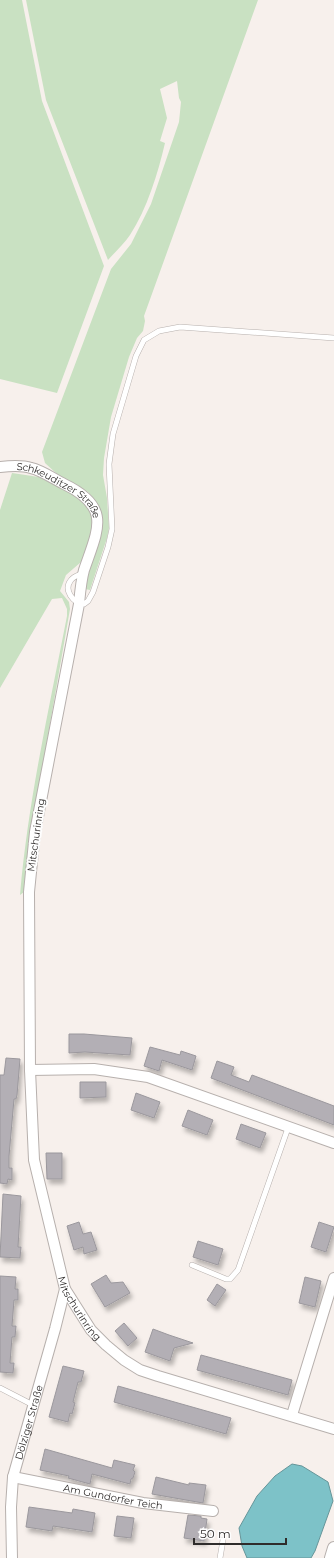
<svg xmlns="http://www.w3.org/2000/svg" width="334" height="1558" viewBox="0 0 334 1558" font-family="Montserrat,sans-serif">
	<style>
		.green { fill: #c9e1c2 }
		.water { fill: #7dc2c8; stroke: #669599 }
		.building { fill: #b3afb5; stroke: #9b989d; filter: url(#shadow) }
		.lines { fill: none; stroke-linecap: round; stroke-linejoin: round }
		.service-casing { stroke: #b7b0ad; stroke-width: 6 }
		.minor-casing { stroke: #b7b0ad; stroke-width: 12 }
		.tertiary-casing { stroke: #b7b0ad; stroke-width: 14 }
		.service { stroke: #fff; stroke-width: 5 }
		.minor { stroke: #fff; stroke-width: 10 }
		.tertiary { stroke: #fff; stroke-width: 12 }
		.labels { text-anchor: middle; dominant-baseline: central; stroke-width: 4; stroke-linejoin: round; paint-order: stroke }
		.street-label { font-size: 10px; fill: #2f2c2b; stroke: #fefefe }
	</style>
	<defs>
		<filter id="shadow"><feDropShadow dx="2.5" dy="4.5" stdDeviation="2" flood-color="#0004"/></filter>
	</defs>
	<rect width="100%" height="100%" fill="#f7f0ec"/>
	<!-- green -->
	<g class="green">
		<polygon points="0,0 22,0 42,101 104,266 57,393 0,379"/>
		<path d="M26,0H258L144,316L145,321L143,331L137,338L129,357L111,417L104,458L103,475L107,498L109,528L107,538L90,590L85,589L87,574L101,531L94,499L88,492L58,475L45,463L42,452L111,269L131,244L151,204L179,122L181,102L179,98L177,81L160,89L167,118L160,141L165,143C158,173 147,209 130,235C124,244 115,252 108,260L46,100Z"/>
		<path d="M12,473L39,477L75,495L85,503L91,514L94,521L91,543L81,562L66,575L60,591L69,602L70,609L32,827L24,892L20,895C28,801 49,709 67,616V609L62,598L52,599L0,688V510Z"/>
	</g>
	<!-- water -->
	<polygon class="water" points="292,1464 302,1466 328,1482 333,1501 315,1551 311,1558 247,1558 242,1546 239,1528 257,1496 275,1476"/>
	<!-- building -->
	<g class="building">
		<polygon points="69,1034 84,1034 132,1038 130,1055 85,1052 69,1053"/>
		<polygon points="150,1047 180,1055 181,1051 196,1056 192,1070 162,1060 159,1071 144,1066"/>
		<polygon points="6,1058 20,1059 17,1095 16,1099 14,1099 9,1156 9,1168 12,1168 12,1180 8,1179 7,1184 0,1183 0,1075 4,1075"/>
		<polygon points="217,1061 234,1067 231,1075 249,1082 252,1075 334,1106 334,1125 211,1078"/>
		<polygon points="80,1082 106,1082 106,1097 80,1098"/>
		<polygon points="136,1093 160,1102 154,1118 131,1110"/>
		<polygon points="188,1110 213,1120 207,1135 182,1126"/>
		<polygon points="241,1124 266,1133 260,1148 236,1139"/>
		<polygon points="46,1153 62,1153 62,1179 47,1179"/>
		<polygon points="3,1194 21,1196 18,1247 21,1247 20,1258 0,1257"/>
		<polygon points="79,1222 83,1234 91,1232 97,1250 84,1254 83,1247 74,1250 67,1226"/>
		<polygon points="319,1222 334,1227 326,1252 311,1247"/>
		<polygon points="198,1241 223,1249 218,1265 193,1257"/>
		<polygon points="106,1275 111,1283 123,1282 130,1293 105,1307 91,1284"/>
		<polygon points="0,1276 16,1277 15,1289 18,1289 18,1300 14,1300 12,1326 16,1326 15,1337 12,1337 10,1363 14,1363 13,1373 0,1372"/>
		<polygon points="305,1277 321,1281 315,1307 299,1303"/>
		<polygon points="217,1284 226,1290 215,1306 207,1300"/>
		<polygon points="124,1323 137,1338 128,1346 115,1331"/>
		<polygon points="153,1329 169,1335 193,1343 174,1348 170,1361 145,1352"/>
		<polygon points="201,1355 292,1380 288,1395 197,1370"/>
		<polygon points="63,1366 84,1371 81,1382 78,1382 73,1402 75,1403 72,1414 70,1413 68,1422 49,1417"/>
		<polygon points="118,1386 231,1418 226,1434 114,1402"/>
		<polygon points="45,1449 112,1468 114,1460 135,1465 133,1470 135,1472 133,1478 131,1479 130,1484 92,1474 90,1484 68,1478 69,1476 40,1470"/>
		<polygon points="156,1477 189,1485 189,1483 206,1485 203,1503 152,1494"/>
		<polygon points="29,1507 72,1513 73,1509 95,1513 92,1532 53,1526 52,1531 26,1527"/>
		<polygon points="188,1515 201,1516 201,1518 207,1519 204,1541 184,1538"/>
		<polygon points="117,1516 134,1518 131,1538 114,1536"/>
	</g>
	<g class="lines">
		<!-- service casing -->
		<g class="service-casing">
			<g id="service">
				<path d="M83,573C79,575 74,576 71,580C63,590 73,603 84,604L88,601L93,592L108,547L112,529L109,464L113,434L136,356L144,340L159,331L180,327L334,338"/>
				<polyline points="192,1265 226,1279 230,1279 238,1270 288,1128"/>
				<polyline points="0,1388 33,1405"/>
				<polyline points="220,1558 223,1540"/>
			</g>
		</g>
		<!-- minor casing -->
		<g class="minor-casing">
			<g id="minor">
				<path id="s1" d="M0,467C9,466 22,465 31,468C41,470 54,479 64,484C112,507 98,529 84,570C81,581 80,593 79,604L35,832L29,892L30,1070L34,1160L65,1289L91,1330L106,1345L124,1360L140,1370L158,1376L334,1429"/>
				<polyline points="30,1070 94,1069 148,1077 334,1143"/>
				<polyline points="292,1415 334,1278"/>
				<path id="s2" d="M13,1477L143,1503L213,1511"/>
				<path id="s3" d="M12,1558L11,1507L13,1477L55,1329L65,1289"/>
			</g>
		</g>
		<!-- tertiary casing -->
		<g class="tertiary-casing">
			<polyline id="tertiary" points="331,1558 334,1548"/>
		</g>
		<!-- service -->
		<use href="#service" class="service"/>
		<!-- minor -->
		<use href="#minor" class="minor"/>
		<!-- tertiary -->
		<use href="#tertiary" class="tertiary"/>
	</g>
	<g class="labels">
		<!-- street labels -->
		<g class="street-label">
			<text stroke="none"><textPath href="#s1" startOffset="67">Schkeuditzer Straße</textPath></text>
			<text transform="translate(36 835) rotate(-82)">Mitschurinring</text>
			<text stroke="none"><textPath href="#s1" startOffset="923">Mitschurinring</textPath></text>
			<text stroke="none"><textPath href="#s3" startOffset="138">Dölziger Straße</textPath></text>
			<text stroke="none"><textPath href="#s2" startOffset="102">Am Gundorfer Teich</textPath></text>
		</g>
	</g>
	<!-- scale -->
	<path d="M194 1538v6h92v-6" fill="none" stroke="#2f2c2b" stroke-width="2"/>
	<text x="200" y="1538" font-size="12" fill="#2f2c2b" stroke="#fefefe" stroke-width="3" paint-order="stroke">50 m</text>
</svg>
